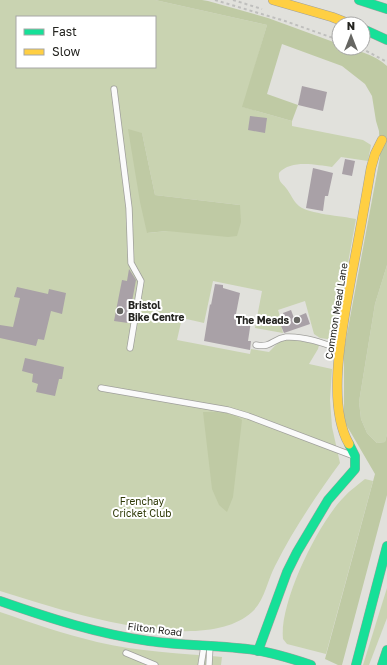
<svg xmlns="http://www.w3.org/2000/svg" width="387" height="665" viewBox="0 0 387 665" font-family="'Golos Text',sans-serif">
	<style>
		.green { fill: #c9d3b1; fill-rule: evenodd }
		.forest { fill: #bfcaa4 }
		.building { fill: #a9a1a7 }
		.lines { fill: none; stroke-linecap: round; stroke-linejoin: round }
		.lane-casing { stroke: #a0a09c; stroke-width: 7 }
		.fast-casing { stroke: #a0a09c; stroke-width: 10 }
		.slow-casing { stroke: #a0a09c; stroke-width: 10 }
		.path { stroke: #bfbfbd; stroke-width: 2; stroke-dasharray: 3 3; stroke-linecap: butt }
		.lane { stroke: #fafafa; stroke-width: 5.5 }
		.fast { stroke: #16e098; stroke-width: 9 }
		.slow { stroke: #ffcf43; stroke-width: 9 }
		.poi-dot { fill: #666662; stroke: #fff; stroke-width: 1.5 }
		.labels { text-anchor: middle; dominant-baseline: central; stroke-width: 4; stroke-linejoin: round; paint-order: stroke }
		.poi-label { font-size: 10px; font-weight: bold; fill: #242420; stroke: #fff; text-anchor: start }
		.street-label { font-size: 10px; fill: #242420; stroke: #fff }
		.park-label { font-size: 10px; fill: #2e3907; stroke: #fff }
	</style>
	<rect width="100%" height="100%" fill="#e1e1dc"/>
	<!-- green -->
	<g class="green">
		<path d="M0,0H155L267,25L243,107L292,121V126L363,140L371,145L368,161L341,157L332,167C317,165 291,159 279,173C278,182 282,183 286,188C291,194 293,201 299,206C309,214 342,216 356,219L334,340L320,338L314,334L305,301L278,310L282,322L281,325L283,333L255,328L262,291L213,281L204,323L182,318L177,340L250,354L251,349L269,352C272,349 276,344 281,341C288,336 309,343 319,345L318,349L309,364L332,369L330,400L332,427L340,463C316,496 293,530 275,566C267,581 265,600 252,612C202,658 58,609 0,591ZM17,17H155V67H17ZM142,133L155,195L240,205L167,231L148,233Z"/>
		<polygon points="387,265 387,434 385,442 377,443 367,433 361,419 359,402 375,304"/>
		<path d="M365,479L373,481L326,654L287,644L283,639C279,603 318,523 344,497C350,490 358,485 365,479Z"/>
		<polygon points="387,588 387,618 369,665 363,665"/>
		<path d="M0,612C32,623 64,634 97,642C138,652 181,653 222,657L221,665H0Z"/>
	</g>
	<!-- forest -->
	<g class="forest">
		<path d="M155,0H202L208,1L268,18L339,44V48C355,48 375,55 387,66V265L375,304L359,402L361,419L367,433L377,443L385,442L387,434V495L342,665H338L325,659L375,474L344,421V350L380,157L379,131L376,121L372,96L365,84L342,66L282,44L267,94L298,105L292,121L242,107L267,25Z"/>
		<polygon points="128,129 142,133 155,195 240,205 241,222 237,236 228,237 167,231 147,233 140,202"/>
		<path d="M203,412C216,412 232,411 242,420L233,497L227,512L219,505L212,489Z"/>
	</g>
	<!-- building -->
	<g class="building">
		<polygon points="302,86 327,92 323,111 298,105"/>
		<polygon points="250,116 267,118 265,133 248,130"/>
		<polygon points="345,159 355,161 352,176 342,174"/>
		<polygon points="313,168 333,173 328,196 325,196 323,211 306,208"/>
		<polygon points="129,269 136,280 128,323 114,321 122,280 127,281"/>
		<polygon points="215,284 223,285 223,288 240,293 235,319 251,321 248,341 251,341 250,350 204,341 210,304 211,305"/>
		<polygon points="17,287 48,294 49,289 66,293 62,314 51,311 44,340 38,339 36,346 0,338 0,325 13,327 20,298 14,297"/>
		<polygon points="291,310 294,318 306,313 310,324 284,333 281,326 285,320 283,313"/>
		<polygon points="25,358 64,367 62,379 59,379 55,396 36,392 38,384 32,382 33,374 22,371"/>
	</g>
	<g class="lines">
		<!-- lane casing -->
		<g class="lane-casing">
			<g id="lane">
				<polyline points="114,89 129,208 131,263 141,281 130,348"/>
				<path d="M256,345C272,348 272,339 286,337C304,336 323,343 339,349"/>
				<polyline points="101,388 228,410 248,416 351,455"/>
				<polyline points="126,653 155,665"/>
				<polyline points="201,665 204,646"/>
				<polyline points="209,665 210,646"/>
			</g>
		</g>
		<!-- fast casing -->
		<g class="fast-casing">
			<g id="fast">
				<polyline points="359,0 387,9"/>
				<polyline points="363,29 387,40"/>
				<path d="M0,601C49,618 98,634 149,641C185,646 220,645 255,650C274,653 293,659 311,665"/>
				<polyline points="258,651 287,572 297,552 328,500 355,469 355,456 349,444"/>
				<polyline points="356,665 387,546"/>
				<polyline points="382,665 387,650"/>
			</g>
		</g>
		<!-- slow casing -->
		<g class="slow-casing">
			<g id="slow">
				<polyline points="273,0 332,17 350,24"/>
				<path d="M349,444C325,402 344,320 352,273C359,238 365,203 371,168L375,154L382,140"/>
			</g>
		</g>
		<!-- path -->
		<g class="path">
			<polyline points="215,0 285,21 339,40"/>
			<polyline points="233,0 262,9"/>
			<polyline points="361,48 387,62"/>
		</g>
		<!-- lane -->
		<use href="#lane" class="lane"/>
		<!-- fast -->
		<use href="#fast" class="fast"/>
		<!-- slow -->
		<use href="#slow" class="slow"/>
	</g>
	<!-- markers -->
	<g class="poi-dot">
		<circle cx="120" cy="311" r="4"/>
		<circle cx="297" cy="320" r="4"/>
	</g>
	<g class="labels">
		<!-- poi labels -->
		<g class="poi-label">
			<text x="128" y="305">Bristol<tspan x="128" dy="12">Bike Centre</tspan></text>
			<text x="289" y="320" text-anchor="end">The Meads</text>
		</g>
		<!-- street labels -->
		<g class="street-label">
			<text transform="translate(336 311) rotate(-81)">Common Mead Lane</text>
			<text transform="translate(155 629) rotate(7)">Filton Road</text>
		</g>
		<!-- park labels -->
		<g class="park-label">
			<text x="142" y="501">Frenchay<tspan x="142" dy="12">Cricket Club</tspan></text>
		</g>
	</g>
	<!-- legend -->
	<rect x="16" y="16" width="140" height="52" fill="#ffffff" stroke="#a7a7a6"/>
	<rect x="24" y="29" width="20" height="6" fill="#16e098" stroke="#a7a7a6"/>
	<text x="52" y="36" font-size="12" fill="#242420">Fast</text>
	<rect x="24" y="49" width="20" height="6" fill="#ffcf43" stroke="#a7a7a6"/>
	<text x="52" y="56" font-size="12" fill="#242420">Slow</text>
	<!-- north arrow -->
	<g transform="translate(351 36)"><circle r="19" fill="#ffffff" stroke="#a7a7a6"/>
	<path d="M0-3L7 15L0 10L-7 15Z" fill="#666662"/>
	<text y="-6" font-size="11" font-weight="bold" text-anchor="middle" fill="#242420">N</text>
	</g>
</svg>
